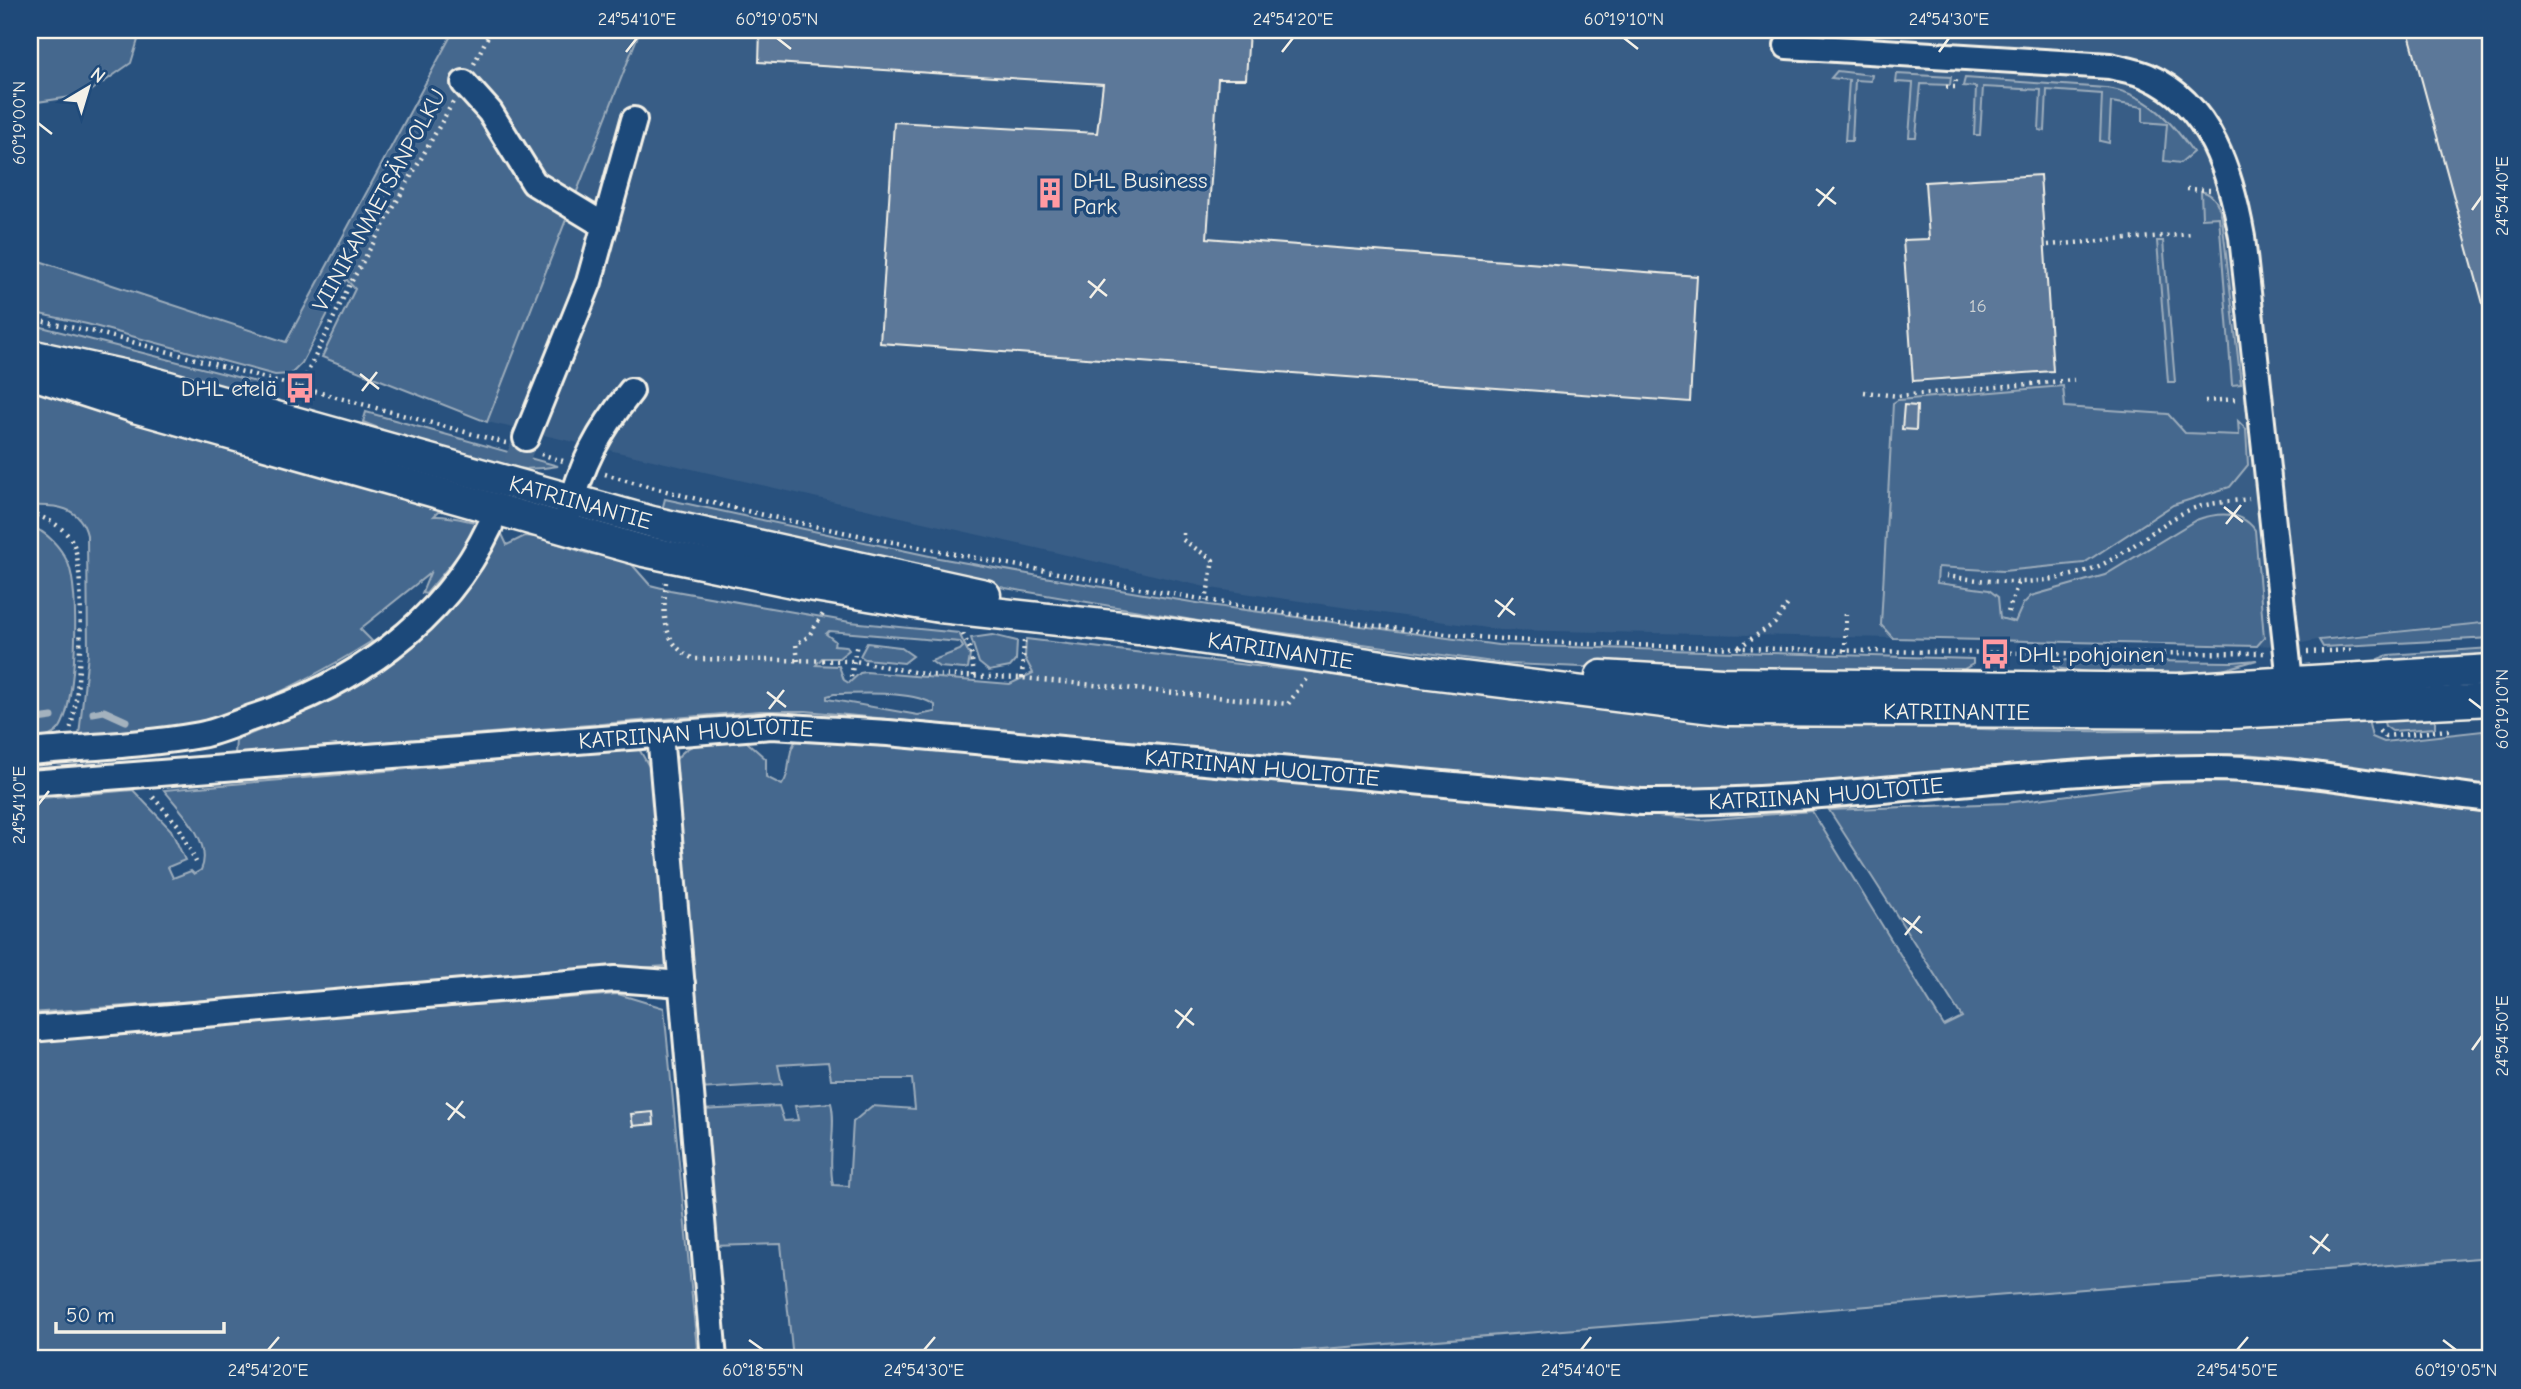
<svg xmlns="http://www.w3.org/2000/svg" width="2521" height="1389" viewBox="0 0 2521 1389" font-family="'Comic Neue',sans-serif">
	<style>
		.built { fill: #375d86 }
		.green { fill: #45688e; stroke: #9cacbb; stroke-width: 2; fill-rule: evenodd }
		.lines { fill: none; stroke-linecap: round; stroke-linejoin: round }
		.stream { stroke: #a4b2be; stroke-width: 7 }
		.building { fill: #5b7899; stroke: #f4f1e8; stroke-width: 2 }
		.minor-tunnel { stroke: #47698e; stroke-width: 24; stroke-dasharray: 24 12; stroke-linecap: butt }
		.minor-casing { stroke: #f4f1e8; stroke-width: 30 }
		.major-casing { stroke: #f4f1e8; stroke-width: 35 }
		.path { stroke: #f4f1e8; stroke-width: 4.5; stroke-dasharray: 2 5; stroke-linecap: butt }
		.minor { stroke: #1f4a7a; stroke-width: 24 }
		.major { stroke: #1f4a7a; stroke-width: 30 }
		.ticks { fill: none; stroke: #f4f1e8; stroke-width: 2.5 }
		.labels { text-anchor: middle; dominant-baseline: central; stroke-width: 7; stroke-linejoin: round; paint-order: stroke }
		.number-label { font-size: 19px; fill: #ced3d4 }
		.poi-label { font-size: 23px; fill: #f4f1e8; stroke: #1f4a7a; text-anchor: start }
		.street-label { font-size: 23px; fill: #f4f1e8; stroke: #1f4a7a }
		.neatline { fill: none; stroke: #f4f1e8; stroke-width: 2.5 }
		.ticks-label { font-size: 18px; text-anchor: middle; fill: #f4f1e8 }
	</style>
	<rect width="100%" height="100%" fill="#28517e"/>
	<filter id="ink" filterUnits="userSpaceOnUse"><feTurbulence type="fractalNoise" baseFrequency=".0143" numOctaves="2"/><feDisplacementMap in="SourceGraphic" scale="14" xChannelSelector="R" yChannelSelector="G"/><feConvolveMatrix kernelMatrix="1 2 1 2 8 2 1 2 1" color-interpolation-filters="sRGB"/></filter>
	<g filter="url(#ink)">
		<!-- built -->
		<polygon class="built" points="640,30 2491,30 2491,622 2337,636 2287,646 1500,630 1210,588 487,422"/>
		<!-- green -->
		<g class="green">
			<polygon points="30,30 141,30 131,63 85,95 30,103"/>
			<polygon points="454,30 640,30 487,422 322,357 355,289 346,279 302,363 291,374 275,375 87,324 30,312 30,258 286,342"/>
			<polygon points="1837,71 1872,75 1871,81 1855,80 1852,141 1845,141 1849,80 1831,78"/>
			<polygon points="1897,74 1951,77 1950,85 1921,84 1916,137 1909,137 1913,83 1896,82"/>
			<path d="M1965,78L2106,88C2147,93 2170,120 2193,152L2180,163L2164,161L2167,124L2143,122V107L2111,102L2109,143L2100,141L2102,94L2047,90L2045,131L2039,130L2041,90L1983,87L1980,135H1974L1976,87L1963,86Z"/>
			<path d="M2201,191C2216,195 2218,204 2222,218L2241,384L2232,385L2219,217L2202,218Z"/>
			<polygon points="2157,241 2163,241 2175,382 2168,382"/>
			<polygon points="30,324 272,386 270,388 222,390 30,341"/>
			<path d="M30,386L440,510L434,516C449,515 464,520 479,523L466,546L426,594L422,593L430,573L360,629L372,641C321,673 269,701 211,719C171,731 124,732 83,738L79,735L88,654L87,535C80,506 56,505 30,506Z"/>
			<path d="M2063,386L2065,407L2168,414L2185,433L2239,435L2238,421L2246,429L2248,465L2230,487L2173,505L2084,563L2003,571L1938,567L1937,583L1989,590L1998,597L2000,618L2015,622L2023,604L2031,596L2105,575L2196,520C2216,513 2241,510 2255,530L2264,638L2257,646L1893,638L1881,625L1893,403L1898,400Z"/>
			<path d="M366,412L558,466C490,479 425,446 363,422Z"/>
			<polygon points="665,499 939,558 1067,581 1209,605 1498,645 1973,659 1973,664 1964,669 1877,672 1654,670 1507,664 1204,622 1005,588 662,510"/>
			<path d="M30,527C46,530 61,548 68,563C80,590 77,705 59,729C51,738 41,739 30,740Z"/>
			<path d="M500,530L507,545L525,536L537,537L586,553L628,560L650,585L670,590L850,622L959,633L970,656L968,668L964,669L939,667L931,661L960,650L963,647L960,642L829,631L826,634L835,641L834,645L846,646L849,650L839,658H822L816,665L839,666L844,680L849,683L860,673L866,672L1010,684L1033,673L1025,658L1026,639C1206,661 1385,681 1564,699C1831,726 2101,744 2368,720L2372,737L2384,742L2491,730V787L2291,758L2244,754L2148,757L1719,790L1645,789L1428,772L806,711H760L235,754L236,740L337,698L415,643L461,598L479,573ZM834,694C862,694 912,690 935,705V712L918,715L827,699V696Z"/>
			<polygon points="2491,622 2491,638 2323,647 2319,640"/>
			<polygon points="992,635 1017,641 1016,660 1010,667 989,671 979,663 971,638"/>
			<polygon points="867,643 900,647 913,656 904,663 865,659 860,656"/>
			<polygon points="2491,648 2491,660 2381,668 2378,659 2388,655"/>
			<polygon points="2055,660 2233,662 2257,660 2195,678 2132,677 2054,668"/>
			<polygon points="2399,718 2435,719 2435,728 2392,731 2385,726 2383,719"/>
			<path d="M798,738L1701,820L1812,811L1944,1026L1962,1017L1829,810L2006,803L2163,783L2241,782L2283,783L2491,813V1257L1196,1359H793L781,1244L712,1246L701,1110L779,1106L784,1121L798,1120L795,1106L831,1103C837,1125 827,1156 833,1185L849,1186L853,1122L872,1106L915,1109L912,1079H831L828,1062L778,1065L782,1084L699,1089L675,761C690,736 721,742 747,742L766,759V777L782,785C793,770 785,752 798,738Z"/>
			<path d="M639,749L650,768L666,966L30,1013V799L133,790L171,830L185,860L168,867L173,878L191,871L194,874L201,870C214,843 179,809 164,790Z"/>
			<polygon points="618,994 664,1008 698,1359 30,1359 30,1040"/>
		</g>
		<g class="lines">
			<!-- stream -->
			<g class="stream">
				<polyline points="93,713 104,711 126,721"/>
				<polyline points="30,720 52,717"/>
			</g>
		</g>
		<!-- building -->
		<g class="building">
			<polygon points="760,30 1249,30 1246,79 1218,79 1207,238 1697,276 1690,402 880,343 894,122 1097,133 1103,84 759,62"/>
			<polygon points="2408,30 2491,30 2491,333"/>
			<polygon points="2040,175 2053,371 1913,381 1903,240 1929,239 1925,182"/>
			<polygon points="1904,405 1917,406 1916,430 1902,429"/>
			<polygon points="653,1112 654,1124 633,1126 631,1114"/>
		</g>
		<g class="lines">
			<!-- minor-tunnel -->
			<polyline class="minor-tunnel" points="502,497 526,438"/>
			<!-- minor casing -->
			<g class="minor-casing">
				<g id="minor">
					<path d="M1787,46L2110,66C2122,69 2136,71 2147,76C2211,104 2231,175 2242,237L2292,700"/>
					<polyline points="464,83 490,112 534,183 605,226"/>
					<polyline points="526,438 589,282 634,120"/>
					<path d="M568,516C581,465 598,432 631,391"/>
					<polyline points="660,734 714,1359"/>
					<path d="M30,752C86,747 145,745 200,735C217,732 235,724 251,718C352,685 443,625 490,526"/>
					<path id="s1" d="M30,783L772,726L888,733L1641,802C1829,804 2014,770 2202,768C2299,767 2395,789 2491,799"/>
					<polyline points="30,1029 615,979 682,984"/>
				</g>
			</g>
			<!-- major casing -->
			<g class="major-casing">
				<g id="major">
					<path id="s2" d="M30,355L140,379L652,522L985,595"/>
					<path id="s3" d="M30,373L138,408L644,551L803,584L940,607L1139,629L1422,672L1728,710L2231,713L2491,700"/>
					<polyline points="1601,676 1722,683 2178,689 2491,670"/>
				</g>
			</g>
			<!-- path -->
			<g class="path">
				<polyline points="474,64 491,30"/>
				<polyline points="1946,87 1955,87 1956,80"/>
				<polyline points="2187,189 2210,190"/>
				<polyline points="2048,245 2192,234"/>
				<polyline points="30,319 95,332 506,443"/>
				<polyline points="300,388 349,286 453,102"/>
				<polyline points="1864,392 1898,396 2074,380"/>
				<polyline points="2205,401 2239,399"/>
				<polyline points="541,454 563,461"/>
				<path d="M605,474C748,516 895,543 1041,570C1198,599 1357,629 1516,640C1581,645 1646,645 1710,647C1896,653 2081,654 2267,653"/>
				<path d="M30,513C46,518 64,526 73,543C86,569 81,699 70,729"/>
				<polyline points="1183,533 1183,540 1213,560 1206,601"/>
				<path d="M1946,576C1997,583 2039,587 2089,570C2123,558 2149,531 2181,514C2200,503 2227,502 2249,499"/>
				<path d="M666,582C663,613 661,644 694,659L855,661L929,675L1022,678L1288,704L1306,679"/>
				<polyline points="2008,612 2018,583"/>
				<polyline points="963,634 971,651 974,676"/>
				<polyline points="1739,647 1775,623 1788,604"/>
				<polyline points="1845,651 1846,611"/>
				<polyline points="2307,652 2351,650"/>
				<polyline points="798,661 796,644 808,637 823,614"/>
				<polyline points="851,677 857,643"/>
				<polyline points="1022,678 1024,641"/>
				<polyline points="2379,731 2385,736 2449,730"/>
				<polyline points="153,797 178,825 196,862"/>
			</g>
			<!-- minor -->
			<use href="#minor" class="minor"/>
			<!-- major -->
			<use href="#major" class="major"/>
		</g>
	</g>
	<!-- ticks -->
	<path class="ticks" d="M777,38L791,49M1624,38L1638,49M626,52L637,38M1282,52L1293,38M1939,52L1949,38M38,123L52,134M1816,189L1836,204M1818,206L1834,187M2472,210L2482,196M1088,281L1107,296M1090,298L1105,279M360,374L379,389M362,391L377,372M2224,507L2243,522M2226,524L2241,505M1495,600L1515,615M1498,617L1513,598M767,692L786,707M2469,699L2482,709M769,709L784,690M38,805L49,791M1903,918L1922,933M1905,935L1920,916M1175,1010L1194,1025M1177,1028L1192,1008M2472,1050L2482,1036M446,1103L465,1118M448,1120L463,1101M2310,1236L2330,1251M2313,1254L2328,1234M749,1340L763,1350M2443,1340L2456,1350M268,1350L279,1337M924,1350L935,1337M1581,1350L1591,1337M2237,1350L2248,1337"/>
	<!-- icons -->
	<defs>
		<g id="building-bare" transform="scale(2.415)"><path d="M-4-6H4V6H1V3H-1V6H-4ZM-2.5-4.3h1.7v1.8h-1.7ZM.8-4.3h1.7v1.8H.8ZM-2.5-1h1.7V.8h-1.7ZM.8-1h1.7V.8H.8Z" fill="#ff9aa2" stroke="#1f4a7a" stroke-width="2.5" paint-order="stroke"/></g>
		<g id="bus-bare" transform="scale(2.415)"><path d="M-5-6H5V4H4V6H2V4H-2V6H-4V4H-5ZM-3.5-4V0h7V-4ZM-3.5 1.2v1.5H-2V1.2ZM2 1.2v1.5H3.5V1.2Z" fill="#ff9aa2" stroke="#1f4a7a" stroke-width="2.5" paint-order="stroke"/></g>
	</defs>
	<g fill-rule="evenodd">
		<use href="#building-bare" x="1050" y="193"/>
		<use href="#bus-bare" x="300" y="388"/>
		<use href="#bus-bare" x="1995" y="654"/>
	</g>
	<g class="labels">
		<!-- number labels -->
		<g class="number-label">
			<text x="1978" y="306">16</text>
		</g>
		<!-- poi labels -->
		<g class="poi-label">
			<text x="1073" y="180">DHL Business<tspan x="1073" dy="26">Park</tspan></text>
			<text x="277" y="388" text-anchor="end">DHL etelä</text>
			<text x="2018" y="654">DHL pohjoinen</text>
		</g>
		<!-- street labels -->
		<g class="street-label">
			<text transform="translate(379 200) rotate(-61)">VIINIKANMETSÄNPOLKU</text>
			<text stroke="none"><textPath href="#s2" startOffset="570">KATRIINANTIE</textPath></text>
			<text stroke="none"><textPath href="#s3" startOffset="1284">KATRIINANTIE</textPath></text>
			<text stroke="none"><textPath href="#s3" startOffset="1964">KATRIINANTIE</textPath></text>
			<text stroke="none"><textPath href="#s1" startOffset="668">KATRIINAN HUOLTOTIE</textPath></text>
			<text stroke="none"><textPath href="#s1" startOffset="1236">KATRIINAN HUOLTOTIE</textPath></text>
			<text stroke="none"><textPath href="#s1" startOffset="1802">KATRIINAN HUOLTOTIE</textPath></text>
		</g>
	</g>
	<!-- margin -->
	<rect width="2521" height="1389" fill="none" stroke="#1f4a7a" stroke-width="77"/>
	<!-- north arrow -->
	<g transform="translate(88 88) rotate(38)" stroke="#1f4a7a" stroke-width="5" paint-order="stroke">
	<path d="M0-5L12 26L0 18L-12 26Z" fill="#f4f1e8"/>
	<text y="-10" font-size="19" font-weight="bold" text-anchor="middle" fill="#f4f1e8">N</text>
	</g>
	<!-- scale -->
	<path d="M56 1322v10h168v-10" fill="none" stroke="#f4f1e8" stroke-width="3.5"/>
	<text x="66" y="1322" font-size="21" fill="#f4f1e8" stroke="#1f4a7a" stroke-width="5" paint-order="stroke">50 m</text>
	<rect x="38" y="38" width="2444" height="1312" class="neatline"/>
	<g class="ticks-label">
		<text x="637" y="25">24°54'10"E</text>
		<text x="777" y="25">60°19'05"N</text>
		<text x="1293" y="25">24°54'20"E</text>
		<text x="1624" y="25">60°19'10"N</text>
		<text x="1949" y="25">24°54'30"E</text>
		<text transform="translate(19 123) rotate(-90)" y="6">60°19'00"N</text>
		<text transform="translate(2502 196) rotate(-90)" y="6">24°54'40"E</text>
		<text transform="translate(2502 709) rotate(-90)" y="6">60°19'10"N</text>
		<text transform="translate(19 805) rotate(-90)" y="6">24°54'10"E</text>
		<text transform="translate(2502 1036) rotate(-90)" y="6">24°54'50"E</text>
		<text x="268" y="1376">24°54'20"E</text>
		<text x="763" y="1376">60°18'55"N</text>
		<text x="924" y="1376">24°54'30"E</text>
		<text x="1581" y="1376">24°54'40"E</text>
		<text x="2237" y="1376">24°54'50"E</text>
		<text x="2456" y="1376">60°19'05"N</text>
	</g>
</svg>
